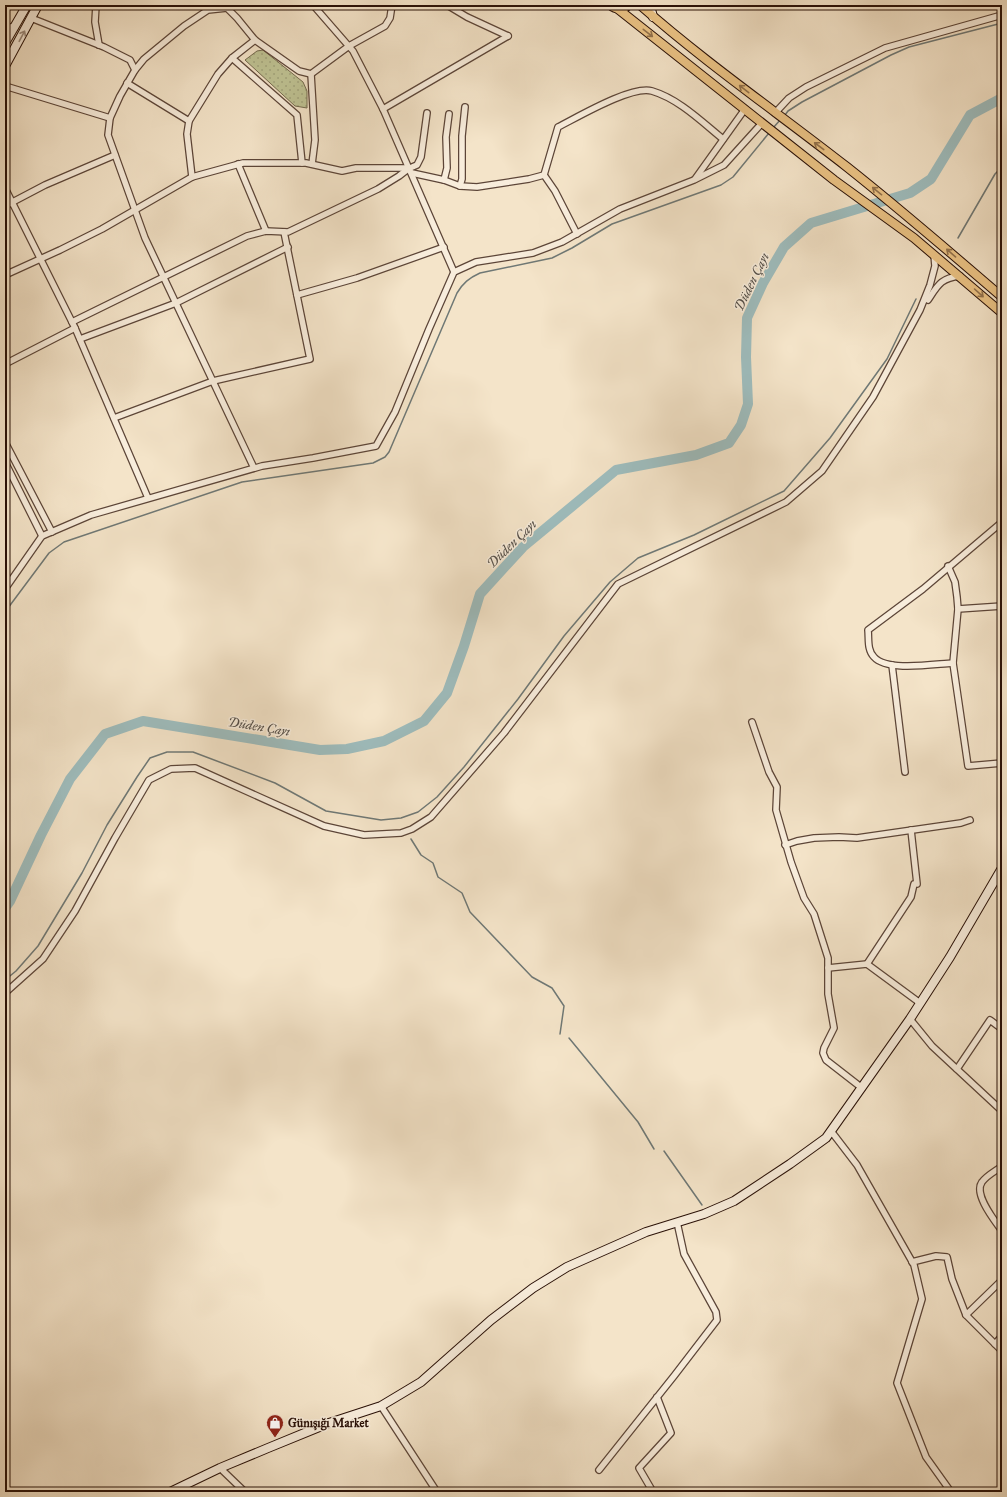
<svg xmlns="http://www.w3.org/2000/svg" width="1007" height="1497" viewBox="0 0 1007 1497" font-family="'IM FELL Great Primer',serif">
	<style>
		.park { fill: url(#park-dots); stroke: #746a4e }
		.lines { fill: none; stroke-linecap: round; stroke-linejoin: round }
		.stream { stroke: #6f7875; stroke-width: 1.5 }
		.river { stroke: #9ebdbe; stroke-width: 10 }
		.street-casing { stroke: #5c4538; stroke-width: 8 }
		.secondary-casing { stroke: #291007; stroke-width: 10 }
		.primary-casing { stroke: #291007; stroke-width: 10 }
		.street { stroke: #f8eddc; stroke-width: 5.5 }
		.secondary { stroke: #f8eddc; stroke-width: 8 }
		.primary { stroke: #eac284; stroke-width: 8 }
		.oneway { stroke: #93724c }
		.oneway2 { stroke: #9b8a7c }
		.labels { text-anchor: middle; dominant-baseline: central; stroke-width: 3; stroke-linejoin: round; paint-order: stroke }
		.poi-label { font-size: 12px; font-weight: bold; fill: #291007; stroke: #f8eddc; text-anchor: start }
		.water-label { font-size: 13px; font-style: italic; fill: #524d47; stroke: #f8eddc }
	</style>
	<defs>
		<pattern id="park-dots" width="8" height="8" patternUnits="userSpaceOnUse"><rect width="8" height="8" fill="#bfc394"/><path d="M2 2h.1M6 6h.1" fill="none" stroke="#a4a67e" stroke-width="1.8" stroke-linecap="round"/></pattern>
	</defs>
	<rect width="100%" height="100%" fill="#f4e4c9"/>
	<filter id="stains"><feTurbulence type="fractalNoise" baseFrequency=".005" numOctaves="4"/><feColorMatrix values="0 0 0 0 .2 0 0 0 0 .09 0 0 0 0 .02 0 0 0 .5 -.17"/></filter>
	<radialGradient id="worn" r=".72"><stop offset=".6" stop-color="#630" stop-opacity="0"/><stop offset="1" stop-color="#630" stop-opacity=".3"/></radialGradient>
	<!-- park -->
	<polygon class="park" points="263,50 303,82 307,91 307,108 295,106 245,60 257,51"/>
	<g class="lines">
		<!-- stream -->
		<g class="stream">
			<polyline points="785,115 788,111 802,102 891,55 909,47 1002,23"/>
			<polyline points="773,128 781,119"/>
			<polyline points="958,238 995,174 1002,167"/>
			<path d="M5,612L49,553L64,542L242,482L373,463L385,457L389,452L457,293C463,283 469,278 480,273L552,258L572,248L612,224L721,185L733,177L769,133"/>
			<polyline points="411,839 421,855 433,863 438,877 462,893 470,912 532,977 552,988 564,1006 560,1034"/>
			<polyline points="5,980 16,971 38,946 82,873 107,825 137,777 150,758 167,752 193,752 275,783 326,811 381,820 401,818 418,812 437,797 464,767 518,699 564,636 610,582 638,558 694,535 784,491 830,438 887,359 916,299"/>
			<polyline points="569,1038 638,1122 654,1149"/>
			<polyline points="664,1151 702,1205"/>
		</g>
		<!-- river -->
		<polyline class="river" points="5,908 10,901 41,835 70,779 105,734 143,721 320,750 347,749 384,741 424,721 447,693 464,646 480,594 523,547 616,470 696,455 729,443 741,425 748,404 746,357 747,318 763,283 784,247 811,223 910,193 931,179 970,115 1002,98"/>
		<!-- street casing -->
		<g class="street-casing">
			<g id="street">
				<polyline points="96,5 95,22 99,45"/>
				<polyline points="313,5 353,51 383,109 454,272"/>
				<polyline points="447,5 467,17 508,36"/>
				<polyline points="31,18 104,47 130,60 135,70 120,96 110,118 108,135 145,238 254,468"/>
				<polyline points="5,27 15,27"/>
				<polyline points="232,58 297,115 302,163"/>
				<polyline points="135,70 144,59 184,26 208,10 227,8 237,18 255,40 299,71 311,74 349,46 385,26 390,18 392,5"/>
				<polyline points="311,74 315,140 312,164"/>
				<polyline points="127,83 189,121"/>
				<polyline points="5,86 110,118"/>
				<polyline points="383,109 508,36"/>
				<polyline points="775,113 789,98 806,87 885,48 1002,15"/>
				<polyline points="238,164 266,231"/>
				<polyline points="412,173 444,180 460,186 477,187 529,179 544,175 555,191 577,234"/>
				<path d="M544,175L558,127C578,117 632,85 652,91C679,99 702,122 723,139"/>
				<polyline points="192,177 187,134 189,121 218,74 232,58 255,40"/>
				<polyline points="695,179 745,109"/>
				<polyline points="444,180 447,168 446,137 449,114"/>
				<polyline points="460,186 462,179 462,136 465,107"/>
				<polyline points="5,188 75,328 148,498"/>
				<polyline points="5,206 45,185 115,155"/>
				<polyline points="5,275 60,250 102,229 192,177 243,163 306,163 342,171 356,168 410,168 417,165 421,157 427,113"/>
				<polyline points="297,295 357,278 444,247"/>
				<path d="M928,300C938,285 941,278 960,276"/>
				<polyline points="72,322 247,236 266,231 288,232 378,189 399,176 408,169"/>
				<polyline points="80,339 176,303 288,247"/>
				<polyline points="5,364 75,328"/>
				<polyline points="114,418 213,381 310,359 284,232"/>
				<polyline points="5,442 52,532"/>
				<polyline points="5,462 42,536"/>
				<polyline points="948,566 955,582 957,597 958,609 953,663 968,766 1002,763"/>
				<polyline points="5,589 42,536 91,515 262,466 313,458 376,446 395,412 429,329 454,272 476,262 533,253 562,242 620,209 694,180 724,165 762,123"/>
				<polyline points="958,609 1002,606"/>
				<path d="M953,663C934,664 887,672 874,657C867,650 869,639 868,630L923,589L1002,522"/>
				<polyline points="892,665 905,772"/>
				<polyline points="752,722 769,772 777,787 776,810 791,862 804,898 814,914 828,958 828,994 834,1028 824,1048 823,1053 826,1060 862,1088"/>
				<polyline points="911,830 917,884"/>
				<polyline points="785,845 797,841 814,838 839,837 857,838 961,823 970,820"/>
				<polyline points="867,964 911,897 914,884"/>
				<polyline points="828,968 867,964 920,1003"/>
				<polyline points="5,993 43,959 75,911 115,838 149,780 171,769 195,768 324,826 364,835 401,833 412,829 431,817 504,733 618,584 786,502 822,471 873,397 920,310 930,285 935,266 934,255"/>
				<polyline points="910,1019 932,1046 1002,1111"/>
				<polyline points="957,1069 990,1020 1002,1029"/>
				<polyline points="831,1131 857,1165 914,1265 922,1299 897,1383 926,1457 951,1492"/>
				<path d="M1002,1166C996,1171 987,1175 982,1182C973,1194 995,1221 1002,1231"/>
				<polyline points="912,1262 936,1256 947,1257 952,1279 966,1315 1002,1351"/>
				<polyline points="966,1315 1002,1280"/>
				<polyline points="995,1344 1002,1336"/>
				<polyline points="381,1406 437,1492"/>
				<polyline points="220,1468 245,1492"/>
				<polyline points="599,1470 674,1376 717,1320 716,1312 684,1254 677,1222"/>
				<polyline points="653,1492 639,1468 671,1433 657,1397"/>
			</g>
		</g>
		<!-- secondary casing -->
		<g class="secondary-casing">
			<g id="secondary">
				<polyline points="650,5 653,17"/>
				<polyline points="5,43 27,5"/>
				<polyline points="5,66 38,5"/>
				<polyline points="170,1492 220,1468 268,1448 329,1423 381,1406 421,1382 491,1320 533,1288 567,1267 646,1232 704,1214 734,1201 790,1164 826,1138 910,1019 950,957 1002,868"/>
			</g>
		</g>
		<!-- primary casing -->
		<g class="primary-casing">
			<g id="primary">
				<path d="M610,5C616,10 623,10 629,5"/>
				<path d="M640,5C706,63 778,113 847,167C900,209 951,253 1002,297"/>
				<polyline points="618,9 834,180 914,238 1002,313"/>
			</g>
		</g>
		<!-- street -->
		<use href="#street" class="street"/>
		<!-- secondary -->
		<use href="#secondary" class="secondary"/>
		<!-- primary -->
		<use href="#primary" class="primary"/>
	</g>
	<!-- one-way arrows -->
	<defs><path id="oneway-shaft" d="M-6 0H5M1.5-3L5.5 0L1.5 3" fill="none" stroke-width="1.6" stroke-linecap="round" stroke-linejoin="round"/></defs>
	<g class="oneway">
		<use href="#oneway-shaft" transform="translate(648 33) rotate(38)"/>
		<use href="#oneway-shaft" transform="translate(744 89) rotate(-142)"/>
		<use href="#oneway-shaft" transform="translate(819 146) rotate(-143)"/>
		<use href="#oneway-shaft" transform="translate(877 191) rotate(-141)"/>
		<use href="#oneway-shaft" transform="translate(951 253) rotate(-139)"/>
		<use href="#oneway-shaft" transform="translate(979 293) rotate(42)"/>
	</g>
	<use class="oneway2" href="#oneway-shaft" transform="translate(22 36) rotate(-62)"/>
	<!-- icons -->
	<defs>
		<g id="shop-pin" transform="scale(0.9)"><path d="M0 17L-7.5 6A9.5 9.5 0 1 1 7.5 6Z" fill="#8f2418" stroke="#f8eddc"/><path d="M-5-2.5h2.3a2.7 3.5 0 0 1 5.4 0H5L5.5 6h-11ZM-1.5-2.5h3a1.5 2.3 0 0 0-3 0Z" fill="#fff"/></g>
	</defs>
	<g fill-rule="evenodd">
		<use href="#shop-pin" x="275" y="1423"/>
	</g>
	<g class="labels">
		<!-- poi labels -->
		<g class="poi-label">
			<text x="288" y="1423">Günışığı Market</text>
		</g>
		<!-- water labels -->
		<g class="water-label">
			<text transform="translate(752 282) rotate(-64)">Düden Çayı</text>
			<text transform="translate(512 544) rotate(-44)">Düden Çayı</text>
			<text transform="translate(259 727) rotate(9)">Düden Çayı</text>
		</g>
	</g>
	<!-- margin -->
	<rect width="1007" height="1497" fill="none" stroke="#f4e4c9" stroke-width="20"/>
	<rect x="6" y="6" width="995" height="1485" fill="none" stroke="#291007" stroke-width="2"/>
	<rect x="10" y="10" width="987" height="1477" fill="none" stroke="#291007"/>
	<rect width="100%" height="100%" filter="url(#stains)"/>
	<rect width="100%" height="100%" fill="url(#worn)"/>
</svg>
